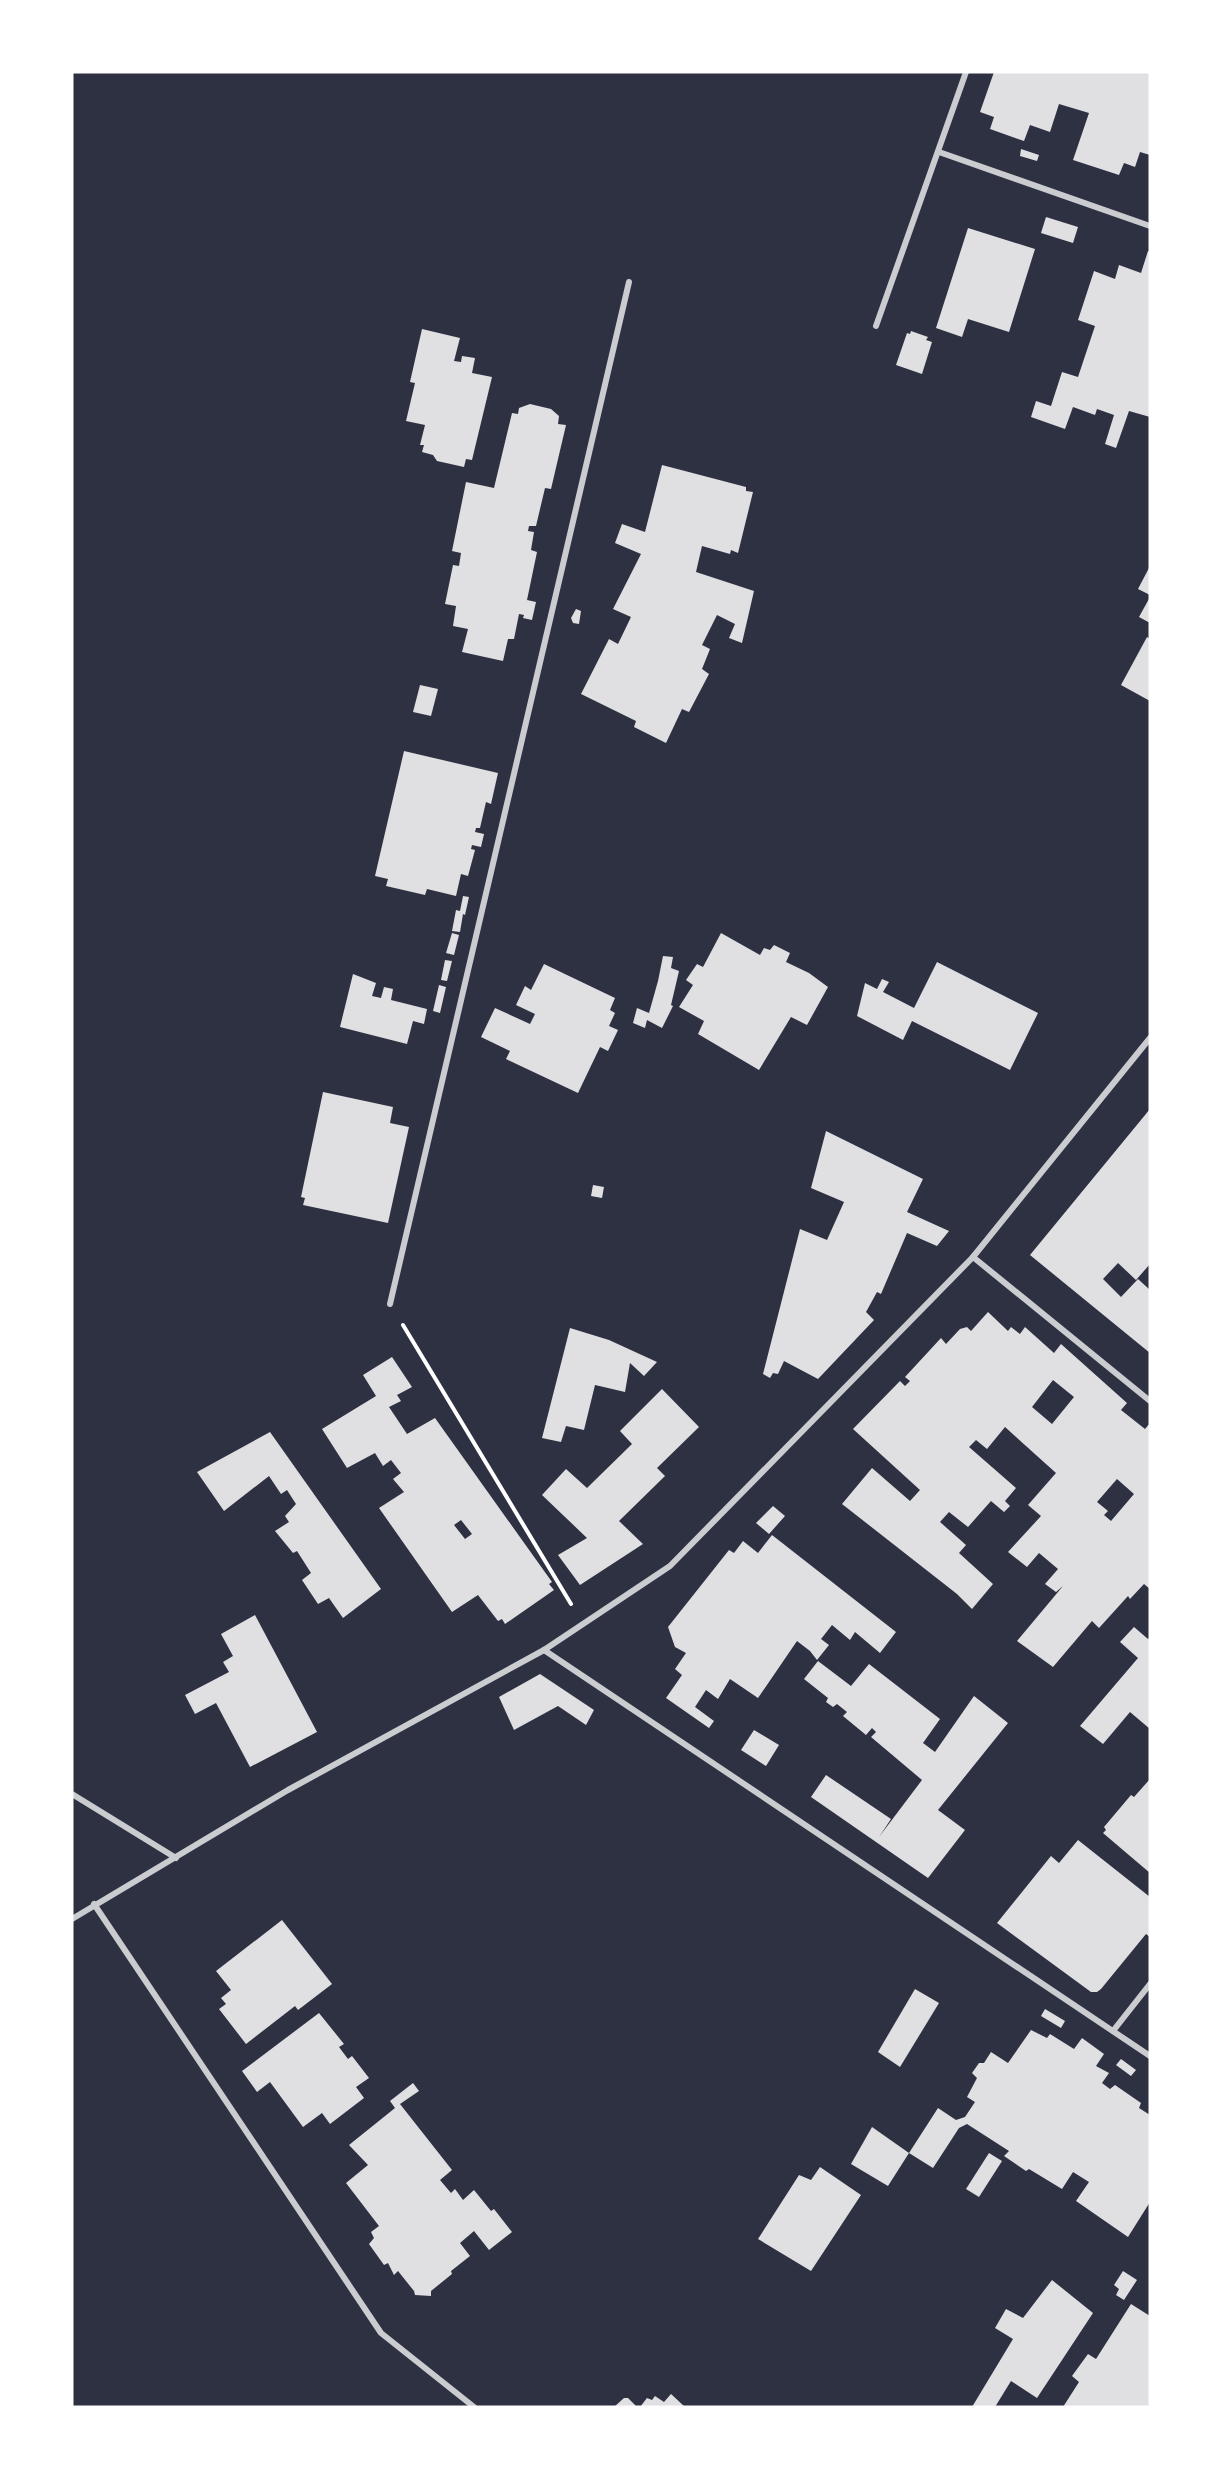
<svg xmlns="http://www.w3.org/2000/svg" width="1222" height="2479" viewBox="0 0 1222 2479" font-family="Mulish,sans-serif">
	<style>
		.building { fill: #e0e0e3; fill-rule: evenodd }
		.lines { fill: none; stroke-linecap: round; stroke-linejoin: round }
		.path { stroke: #fff; stroke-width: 4 }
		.minor { stroke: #caccd0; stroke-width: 6 }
	</style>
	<rect width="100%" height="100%" fill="#2d3142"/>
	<!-- building -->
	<g class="building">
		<polygon points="994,72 1150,72 1150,155 1140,152 1135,167 1124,163 1119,175 1073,160 1089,113 1059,104 1050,132 1030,125 1024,141 990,129 994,117 980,112"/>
		<polygon points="1021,149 1039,155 1037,161 1020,156"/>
		<polygon points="1046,217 1078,227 1073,243 1041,233"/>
		<polygon points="968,228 1035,249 1009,332 968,319 962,337 936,328"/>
		<polygon points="1148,251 1150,252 1150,417 1129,411 1116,448 1105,444 1114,415 1097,409 1095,415 1073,407 1065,429 1031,417 1036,401 1051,406 1062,372 1078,377 1095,326 1078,320 1094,271 1115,279 1119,265 1141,273"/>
		<polygon points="422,329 460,338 454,361 461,362 462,356 475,358 472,373 492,377 472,460 466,459 464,467 437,461 433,455 422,452 424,445 420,445 425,425 406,421 415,383 410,382"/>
		<polygon points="911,331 928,337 926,340 932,342 922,374 896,365 907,333 910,334"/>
		<polygon points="530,404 551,409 559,416 558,424 566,425 551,489 545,488 536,526 529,526 528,531 534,532 531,550 537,552 527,600 536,602 532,620 523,618 524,615 519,614 514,639 508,639 503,661 462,652 468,629 453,626 456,606 445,604 453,565 459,566 461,553 452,551 466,482 494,488 512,413 518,414 519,408"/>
		<polygon points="662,465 746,487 746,491 753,492 738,553 731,550 730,554 702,546 696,572 754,591 742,643 729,638 735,624 717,615 702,645 710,649 702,669 709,674 689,712 682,709 666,743 634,727 636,721 581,694 609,639 618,644 631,617 613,609 641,554 615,543 622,524 645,532"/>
		<polygon points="1150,566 1150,595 1138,589"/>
		<polygon points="1150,597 1150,623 1139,617"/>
		<polygon points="576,609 581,611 579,624 573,623 571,618"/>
		<polygon points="1147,637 1150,639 1150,701 1121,685"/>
		<polygon points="420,685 438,689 431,716 413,712"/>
		<polygon points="404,751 498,773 491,804 486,802 480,828 476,828 475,832 484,834 481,847 472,845 471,849 475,850 468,876 461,874 456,896 427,889 425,895 386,886 388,879 375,876"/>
		<polygon points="463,896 469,897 465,915 463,914 460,932 452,931 456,910 460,911"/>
		<polygon points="452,933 459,935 454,955 446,953"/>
		<polygon points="721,933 760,955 764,948 770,950 774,945 790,953 786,962 809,973 828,987 807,1025 791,1017 759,1070 698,1034 704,1021 679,1007 693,985 686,980 697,964 703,967"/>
		<polygon points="663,956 673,957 671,968 679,971 671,1005 673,1006 662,1028 647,1020 645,1028 633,1023 637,1008 649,1013 658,981"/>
		<polygon points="445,960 452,961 447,981 441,980"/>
		<polygon points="937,962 1038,1013 1010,1070 912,1021 903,1040 857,1016 865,983 877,989 882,979 889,982 883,992 914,1008"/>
		<polygon points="544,964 615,998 610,1010 615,1013 609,1026 618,1030 608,1051 600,1047 578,1093 506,1059 510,1051 481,1037 495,1008 530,1024 535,1014 516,1005 525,986 531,990"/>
		<polygon points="353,974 376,983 372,996 381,998 384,987 393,989 391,1000 427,1009 424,1024 413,1021 407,1044 340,1027"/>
		<polygon points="439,985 446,987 440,1013 433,1011"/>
		<polygon points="323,1092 393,1107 390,1123 409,1127 388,1223 303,1205 305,1198 301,1197"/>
		<polygon points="1150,1109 1150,1264 1136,1280 1118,1263 1103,1279 1121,1297 1138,1279 1150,1290 1150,1353 1030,1255"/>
		<polygon points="826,1131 923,1179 907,1212 949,1231 937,1246 907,1233 881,1294 877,1292 866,1312 874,1320 818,1379 784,1361 778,1374 773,1373 770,1378 763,1374 800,1229 827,1240 844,1202 811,1188"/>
		<polygon points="593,1185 604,1187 602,1198 591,1196"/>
		<path d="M988,1312L1008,1331L1011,1327L1020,1334L1025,1327L1054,1353L1061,1344L1127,1403L1121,1410L1145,1429L1150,1423V1589L1144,1584L1130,1599L1128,1596L1099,1628L1092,1621L1053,1667L1017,1641L1063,1586L1056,1592L1045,1584L1058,1569L1039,1553L1027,1567L1008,1552L1041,1516L1028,1505L1056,1473L1005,1427L987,1449L976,1440L969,1447L1016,1488L1005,1501L1010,1506L1004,1512L991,1501L968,1527L949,1512L940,1522L966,1545L959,1553L993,1584L972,1609L957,1594L842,1504L872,1468L910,1501L920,1490L853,1429L900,1381L905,1386L910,1381L905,1377L941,1338L946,1344L960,1329L967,1327L971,1331ZM1053,1380L1074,1397L1052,1424L1032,1407ZM1117,1479L1134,1494L1111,1521L1104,1515L1108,1511L1097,1502Z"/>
		<polygon points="570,1328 609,1340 657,1362 644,1376 630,1363 625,1392 595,1385 584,1430 566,1426 561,1442 542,1438"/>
		<path d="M392,1357L412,1387L397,1395L401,1401L389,1407L407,1434L435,1418L552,1582L549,1584L554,1590L505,1624L502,1619L498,1621L478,1595L452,1612L379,1508L404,1492L393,1479L401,1473L391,1460L383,1466L375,1453L347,1468L322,1429L376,1396L363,1375ZM461,1520L472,1534L465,1539L454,1525Z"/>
		<polygon points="662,1389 699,1427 657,1468 665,1476 619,1521 643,1544 580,1585 558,1555 587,1538 542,1495 566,1469 587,1488 632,1444 620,1431"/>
		<polygon points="270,1432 381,1589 343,1618 329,1598 318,1604 302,1580 311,1573 297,1551 293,1553 275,1531 289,1522 285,1516 296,1504 287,1490 281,1494 269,1476 224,1511 197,1472"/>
		<polygon points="773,1506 785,1516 769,1534 756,1523"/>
		<polygon points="772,1535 896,1632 880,1653 855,1632 850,1640 832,1625 821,1639 829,1645 817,1660 810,1651 797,1641 758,1698 730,1679 718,1699 706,1690 695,1707 714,1721 709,1728 666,1698 682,1675 675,1669 686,1653 675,1647 668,1627 729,1550 734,1553 743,1541 758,1553"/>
		<polygon points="255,1615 317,1732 250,1767 216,1703 195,1714 185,1695 229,1672 223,1662 233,1656 221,1634"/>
		<polygon points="1134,1627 1148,1639 1150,1637 1150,1729 1130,1712 1103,1744 1080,1726 1138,1658 1120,1642"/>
		<polygon points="818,1661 851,1686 869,1664 940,1719 923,1743 935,1752 974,1696 1008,1723 938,1810 965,1830 928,1878 811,1797 826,1775 891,1819 879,1837 922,1780 871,1737 876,1732 872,1728 866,1735 843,1716 847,1712 837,1704 833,1707 826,1702 828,1698 804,1679"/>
		<polygon points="540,1674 594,1710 586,1725 558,1706 514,1730 499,1697"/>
		<polygon points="754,1730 779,1745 766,1766 741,1750"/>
		<polygon points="1150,1779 1150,1873 1103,1833 1106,1830 1104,1827 1131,1795 1134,1797"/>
		<polygon points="1078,1840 1150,1897 1150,1937 1146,1934 1101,1989 1097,1992 1091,1992 997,1923 1051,1856 1059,1863"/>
		<polygon points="282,1920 332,1984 298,2010 295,2006 246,2044 219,2009 226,2004 221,1998 231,1990 216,1971"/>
		<polygon points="915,1989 939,2003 900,2067 878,2052"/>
		<polygon points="1045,2009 1065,2021 1061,2028 1041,2016"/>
		<polygon points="319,2013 344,2044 339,2047 348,2059 352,2056 369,2078 356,2087 364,2098 330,2124 322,2113 303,2127 270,2082 257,2092 242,2071"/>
		<polygon points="1031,2030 1047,2038 1050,2034 1074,2049 1082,2038 1104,2054 1096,2066 1109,2073 1102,2083 1110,2089 1115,2085 1141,2103 1139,2108 1150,2115 1150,2202 1128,2237 1076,2201 1089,2182 1073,2172 1062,2189 1029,2169 1026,2171 1004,2156 1009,2151 967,2124 959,2128 933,2168 909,2153 938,2108 956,2120 965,2117 975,2102 967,2097 977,2078 972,2073 979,2063 984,2063 991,2052 1008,2063"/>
		<polygon points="1121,2059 1136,2070 1131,2076 1116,2065"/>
		<polygon points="413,2083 419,2091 400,2104 452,2170 440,2180 451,2193 455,2189 463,2200 474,2190 491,2211 494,2209 512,2232 489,2250 474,2231 460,2243 470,2256 451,2271 452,2274 431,2291 431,2296 415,2295 414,2291 398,2271 394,2275 388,2263 384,2265 369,2244 374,2238 371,2232 379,2226 346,2183 368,2165 349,2145 395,2108 390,2101"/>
		<polygon points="872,2127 909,2153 888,2186 851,2164"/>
		<polygon points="989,2153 1002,2161 979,2197 966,2189"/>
		<polygon points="820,2167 861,2195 811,2271 758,2239 799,2175 811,2180"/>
		<polygon points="1123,2271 1137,2280 1124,2300 1116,2295 1119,2289 1114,2285"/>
		<polygon points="1052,2280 1093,2313 1037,2398 1011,2381 995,2407 972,2407 1013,2339 995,2328 1006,2309 1023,2318"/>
		<polygon points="1131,2304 1150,2316 1150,2407 1063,2407 1079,2382 1072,2376 1088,2354 1096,2359"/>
		<polygon points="671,2394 685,2407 640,2407 647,2398 652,2400 655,2396 664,2402"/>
		<polygon points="624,2398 628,2398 637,2407 614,2407"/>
	</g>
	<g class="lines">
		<!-- path -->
		<polyline class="path" points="403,1325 571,1604"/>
		<!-- minor -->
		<g class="minor">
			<polyline points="939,152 1150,226"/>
			<polyline points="876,326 966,72"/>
			<polyline points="973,1257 1150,1401"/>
			<polyline points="390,1304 629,282"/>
			<polyline points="544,1650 1150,2056"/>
			<polyline points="72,1794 176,1858"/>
			<polyline points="94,1904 381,2333 474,2407"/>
			<polyline points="72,1919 288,1790 544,1650 670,1566 973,1257 1150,1038"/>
			<polyline points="1113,2031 1150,1984"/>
		</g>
	</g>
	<!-- border -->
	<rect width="1222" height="2479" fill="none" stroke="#ffffff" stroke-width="147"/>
</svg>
